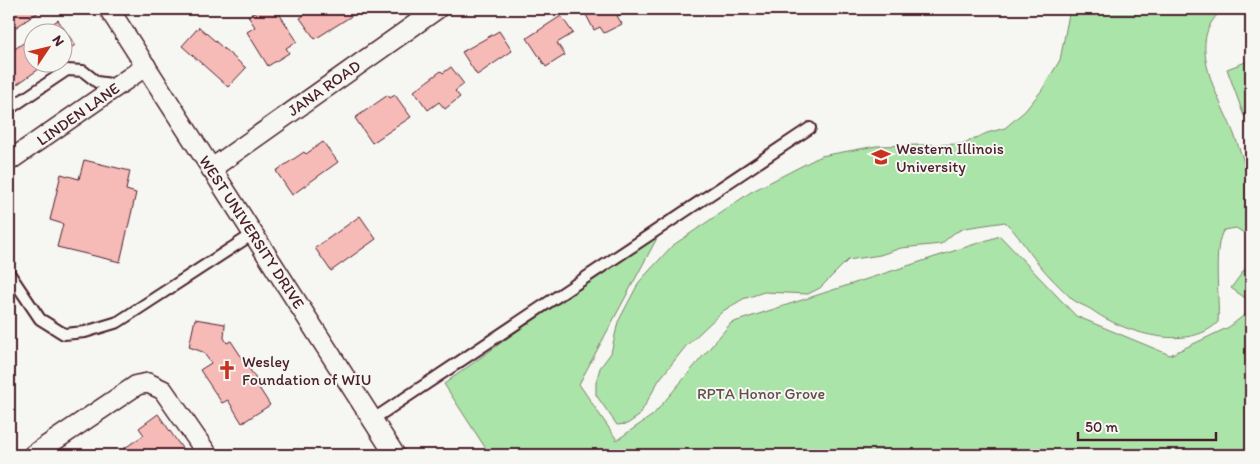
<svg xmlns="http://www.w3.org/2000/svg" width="1260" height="464" viewBox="0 0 1260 464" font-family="Itim,sans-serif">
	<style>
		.green { fill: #abe4a9; stroke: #7a826a }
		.building { fill: #f7bbb7; stroke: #4a1f2b }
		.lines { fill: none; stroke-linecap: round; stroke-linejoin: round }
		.lane-casing { stroke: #4a1f2b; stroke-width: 14 }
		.street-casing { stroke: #4a1f2b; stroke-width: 22 }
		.lane { stroke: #f6f6f2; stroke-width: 10 }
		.street { stroke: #f6f6f2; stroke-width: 19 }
		.labels { text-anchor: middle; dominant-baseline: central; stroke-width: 4; stroke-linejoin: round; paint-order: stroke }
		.street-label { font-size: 16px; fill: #4a1f2b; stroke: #f6f6f2 }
		.poi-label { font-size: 16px; fill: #4a1f2b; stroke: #f6f6f2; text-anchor: start }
		.park-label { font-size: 16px; fill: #62504a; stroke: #f6f6f2 }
	</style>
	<rect width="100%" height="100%" fill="#f6f6f2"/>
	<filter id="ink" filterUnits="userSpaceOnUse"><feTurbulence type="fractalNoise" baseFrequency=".02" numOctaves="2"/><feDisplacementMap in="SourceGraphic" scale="10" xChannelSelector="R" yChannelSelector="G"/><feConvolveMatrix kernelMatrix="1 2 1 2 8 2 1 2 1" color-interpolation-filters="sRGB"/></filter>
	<g filter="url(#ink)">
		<!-- green -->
		<g class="green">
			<path d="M1070,9H1224C1182,40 1220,98 1234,134C1239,148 1249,175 1251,188C1254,203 1251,222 1251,237L1236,228L1224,230C1212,245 1220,301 1218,322C1188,353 1122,332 1092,310C1086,306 1078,304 1072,299C1061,288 1048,276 1038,263C1026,249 1018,234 1005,222L965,228L954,233L941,244L901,248L880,255L848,260L820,288L808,294L764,292L743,299L723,311L686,346L659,380L639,416L627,424L617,425L596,395V382L600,368L611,353L618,322L639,282L672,246L751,192L821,156L876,146L963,144L987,133L1005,128L1025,111L1042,90L1060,60Z"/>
			<polygon points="1251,60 1251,113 1244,116 1227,69"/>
			<polygon points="664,225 579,384 617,440 653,415 731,323 1000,236 1076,316 1170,355 1229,327 1251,310 1251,455 490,455 444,384"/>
			<polygon points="1248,265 1251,267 1251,302 1231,288"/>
		</g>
		<!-- building -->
		<g class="building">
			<polygon points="9,9 43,9 9,32"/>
			<polygon points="260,9 276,9 297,41 286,48 289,53 268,66 247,32 255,27 248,16"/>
			<polygon points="313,9 360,9 361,10 315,39 300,18"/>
			<polygon points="583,9 631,9 617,16 622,24 604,33 600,27 594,30"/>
			<polygon points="561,16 573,33 557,43 565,55 546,67 527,38"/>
			<polygon points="58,20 75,45 62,54 62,32 40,32"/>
			<polygon points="199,27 246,68 228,87 182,46"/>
			<polygon points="499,31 512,51 477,75 462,52"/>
			<polygon points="32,37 32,62 49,62 9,90 9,53"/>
			<polygon points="451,67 464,84 455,91 460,97 445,109 439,102 428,110 414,91 441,71 443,73"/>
			<polygon points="388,95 390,98 395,95 411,117 372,143 355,118"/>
			<polygon points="323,142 338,162 292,195 276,171 304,152 306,154"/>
			<polygon points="84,160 130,171 126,190 136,193 120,262 57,247 63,224 50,220 61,174 79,179"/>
			<polygon points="360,216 376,239 331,271 315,248"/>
			<polygon points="195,319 225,324 224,338 227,343 231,341 256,379 254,380 270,405 242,423 228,400 222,403 200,370 211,363 203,352 189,347"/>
			<polygon points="158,414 186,454 122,455 119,452 144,435 139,428"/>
		</g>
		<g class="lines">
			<!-- lane casing -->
			<g class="lane-casing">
				<g id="lane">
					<polyline points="9,109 67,70 83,71 97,82 118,85"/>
					<polyline points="9,273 40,319 64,334 85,332 118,322 253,234"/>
					<polyline points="372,420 810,128"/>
				</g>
			</g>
			<!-- street casing -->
			<g class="street-casing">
				<g id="street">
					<polyline points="109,9 395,455"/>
					<polyline points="9,161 146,66"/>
					<polyline points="211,169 437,9"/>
					<polyline points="33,455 137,385 148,383 163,390 208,455"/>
				</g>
			</g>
			<!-- lane -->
			<use href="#lane" class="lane"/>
			<!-- street -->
			<use href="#street" class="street"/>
		</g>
	</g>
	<!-- icons -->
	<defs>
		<g id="university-bare" transform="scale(1.5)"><path d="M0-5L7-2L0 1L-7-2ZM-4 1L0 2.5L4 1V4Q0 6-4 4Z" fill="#c8321e" stroke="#f6f6f2" stroke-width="2.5" paint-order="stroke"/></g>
		<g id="church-bare" transform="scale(1.5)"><path d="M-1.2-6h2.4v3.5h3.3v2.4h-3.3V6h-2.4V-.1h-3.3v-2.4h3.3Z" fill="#c8321e" stroke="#f6f6f2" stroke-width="2.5" paint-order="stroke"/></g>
	</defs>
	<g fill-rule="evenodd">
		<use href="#university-bare" x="881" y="157"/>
		<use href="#church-bare" x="227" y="370"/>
	</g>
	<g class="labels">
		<!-- street labels -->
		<g class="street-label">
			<text transform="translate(324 88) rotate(-35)">JANA ROAD</text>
			<text transform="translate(78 114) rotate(-35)">LINDEN LANE</text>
			<text transform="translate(252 232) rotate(57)">WEST UNIVERSITY DRIVE</text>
		</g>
		<!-- poi labels -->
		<g class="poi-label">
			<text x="896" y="148">Western Illinois<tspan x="896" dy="18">University</tspan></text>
			<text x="242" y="361">Wesley<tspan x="242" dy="18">Foundation of WIU</tspan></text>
		</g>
		<!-- park labels -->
		<g class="park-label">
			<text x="761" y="393">RPTA Honor Grove</text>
		</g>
	</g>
	<!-- margin -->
	<rect width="1260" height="464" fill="none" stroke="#f6f6f2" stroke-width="30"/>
	<rect x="15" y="15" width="1230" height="434" fill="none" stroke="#4a1f2b" stroke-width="2" filter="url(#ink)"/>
	<!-- north arrow -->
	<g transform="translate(48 48) rotate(55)"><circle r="24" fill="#f6f6f2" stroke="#b1a0a2"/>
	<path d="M0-4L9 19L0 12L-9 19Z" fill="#c8321e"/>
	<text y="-8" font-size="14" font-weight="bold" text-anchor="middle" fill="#4a1f2b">N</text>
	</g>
	<!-- scale -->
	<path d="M1078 432v8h138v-8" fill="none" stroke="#4a1f2b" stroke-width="2.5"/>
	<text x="1085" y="432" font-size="15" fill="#4a1f2b" stroke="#f6f6f2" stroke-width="4" paint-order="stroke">50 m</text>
</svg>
